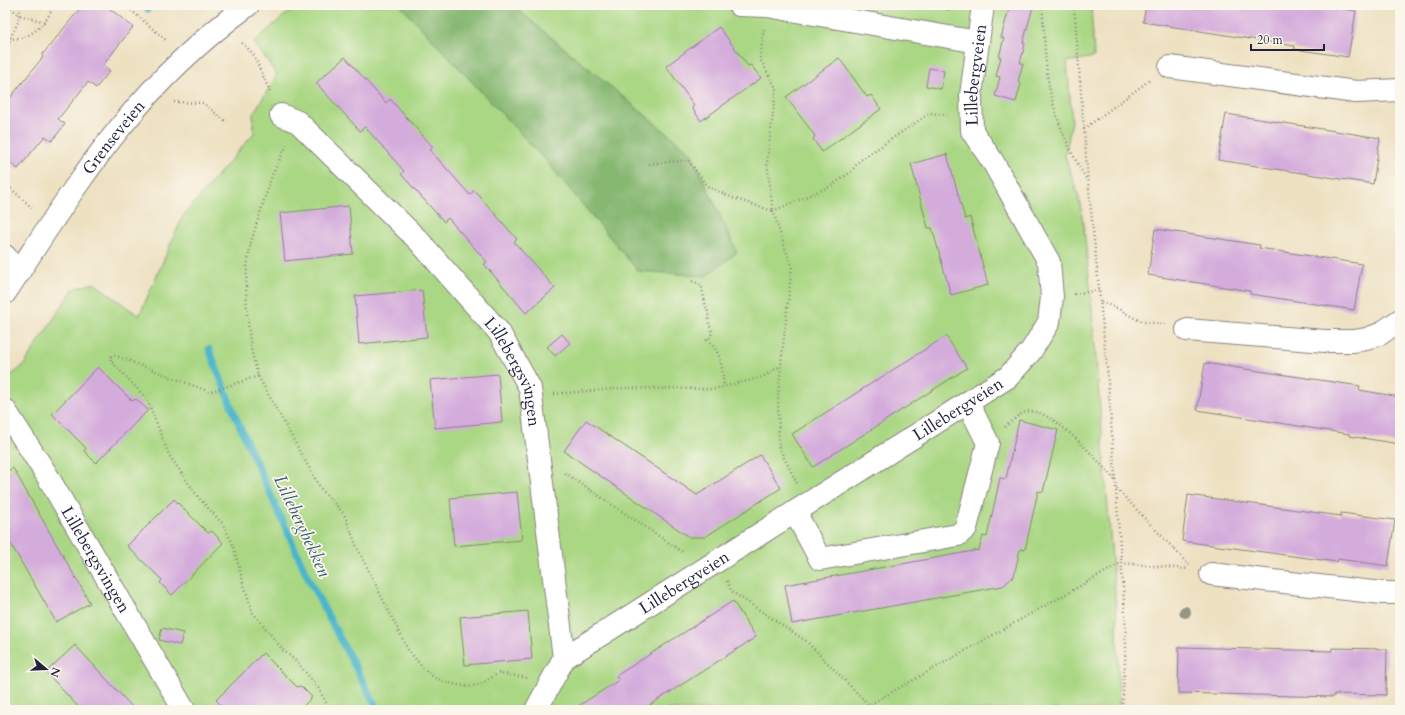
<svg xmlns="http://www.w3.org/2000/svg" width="1405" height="715" viewBox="0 0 1405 715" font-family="Cardo,serif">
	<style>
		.green { fill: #aad784; stroke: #667c60 }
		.forest { fill: #87b872; stroke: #546d56 }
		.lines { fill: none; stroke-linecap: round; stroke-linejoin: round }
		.stream { stroke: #4bb5c9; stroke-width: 7 }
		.building { fill: #d4acdc }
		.minor-casing { stroke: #88827e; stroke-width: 24 }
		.major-casing { stroke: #88827e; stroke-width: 24 }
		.path { stroke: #88827e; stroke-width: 2.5; stroke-dasharray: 1 3; stroke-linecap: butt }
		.minor { stroke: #fff; stroke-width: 22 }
		.major { stroke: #fff; stroke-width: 22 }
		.tree { fill: #949684 }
		.labels { text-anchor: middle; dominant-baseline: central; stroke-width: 3.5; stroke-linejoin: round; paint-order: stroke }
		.street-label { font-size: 17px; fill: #22223b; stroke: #fbf7ec }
		.water-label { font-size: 18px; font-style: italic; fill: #325d74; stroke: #fbf7ec }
	</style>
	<rect width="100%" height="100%" fill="#fbf7ec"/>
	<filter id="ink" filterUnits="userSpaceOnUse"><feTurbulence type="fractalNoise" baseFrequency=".025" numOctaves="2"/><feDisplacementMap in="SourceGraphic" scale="8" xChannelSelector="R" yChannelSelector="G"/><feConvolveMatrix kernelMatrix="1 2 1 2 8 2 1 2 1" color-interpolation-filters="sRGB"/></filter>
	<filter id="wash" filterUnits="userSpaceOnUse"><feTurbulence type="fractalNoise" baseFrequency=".012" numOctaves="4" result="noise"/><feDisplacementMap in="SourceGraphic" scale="16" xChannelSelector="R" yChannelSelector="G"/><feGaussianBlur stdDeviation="0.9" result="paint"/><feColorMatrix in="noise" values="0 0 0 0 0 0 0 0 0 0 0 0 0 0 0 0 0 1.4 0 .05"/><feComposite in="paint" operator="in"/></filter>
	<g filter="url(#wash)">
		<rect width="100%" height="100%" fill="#eee1c2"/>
		<!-- green -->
		<polygon class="green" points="302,5 1091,5 1094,57 1067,62 1072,121 1065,156 1079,198 1084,228 1091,297 1117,620 1119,710 5,710 5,380 23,366 73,289 94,283 139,316 183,216 254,133 253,114 277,75 254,42 284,16"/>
		<!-- forest -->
		<polygon class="forest" points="400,5 512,5 691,153 737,252 706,276 638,271 548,163"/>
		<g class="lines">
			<!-- stream -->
			<g class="stream">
				<polyline points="144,5 148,9"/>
				<polyline points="209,349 237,420 310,582 378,710"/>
			</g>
		</g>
		<g id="blocks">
			<!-- building -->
			<g class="building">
				<polygon points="83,5 105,5 133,27 103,65 110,71 96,88 88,82 58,119 65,124 52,141 45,136 18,169 5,159 5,104 43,57 42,55"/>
				<polygon points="924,5 951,5 950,10"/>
				<polygon points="1010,5 1027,5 1033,7 1023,43 1025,44 1020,63 1023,63 1018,82 1021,83 1016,102 995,96 1000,77 996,76 1001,57 999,57 1004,38 1001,38"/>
				<polygon points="1146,5 1318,5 1356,11 1348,57 1294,49 1295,46 1143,22"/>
				<polygon points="719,27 748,66 751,65 761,78 701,121 692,108 694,105 666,66"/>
				<polygon points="345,57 386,103 390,99 433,147 430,150 470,195 474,190 517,239 514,242 555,288 526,313 484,264 487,262 448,218 444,222 401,174 404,171 365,127 360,131 316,83"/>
				<polygon points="839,58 867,97 871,95 881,109 822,152 813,139 815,136 786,97"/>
				<polygon points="929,68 944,71 941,89 926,86"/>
				<polygon points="1226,114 1380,138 1373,184 1218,160"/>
				<polygon points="947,154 965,219 970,217 988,285 951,295 932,228 928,228 911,164"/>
				<polygon points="349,206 353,254 285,261 280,213"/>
				<polygon points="1155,229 1260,245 1259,248 1362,264 1354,310 1250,294 1250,291 1148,275"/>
				<polygon points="422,290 427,337 359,344 355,296"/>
				<polygon points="562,334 570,343 555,356 547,347"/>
				<polygon points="946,336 967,368 813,467 792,434"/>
				<polygon points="1205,363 1360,386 1359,390 1400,397 1400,444 1349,436 1349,434 1197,410"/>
				<polygon points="98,367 132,401 136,399 148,410 96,463 84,451 86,448 52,414"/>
				<polygon points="498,374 502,422 435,428 430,380"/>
				<polygon points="586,420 697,495 760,455 781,488 705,537 689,537 564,451"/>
				<polygon points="1019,420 1058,430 1043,492 1038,491 1025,550 1020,549 1014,576 1003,586 792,624 785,585 979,550 983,536 987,537 1000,478 1006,479"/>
				<polygon points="13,468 90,603 56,622 5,534 5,472"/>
				<polygon points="517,492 522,540 454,546 450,498"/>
				<polygon points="1188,495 1341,516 1341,513 1395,520 1388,566 1338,559 1337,562 1182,541"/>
				<polygon points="174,499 208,533 212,531 223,543 172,595 160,583 162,580 127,546"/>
				<polygon points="733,601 756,637 642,710 572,710 619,680 616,676"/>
				<polygon points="528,611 532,659 465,665 460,617"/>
				<polygon points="162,628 183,633 180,645 159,640"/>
				<polygon points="75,645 135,710 81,710 46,672"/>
				<polygon points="1179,647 1332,651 1332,648 1387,649 1386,695 1334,694 1334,697 1178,693"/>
				<polygon points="263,653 297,687 301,686 312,697 300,710 226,710 216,700"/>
			</g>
		</g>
	</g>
	<g filter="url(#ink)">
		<use href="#blocks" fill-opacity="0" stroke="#88827e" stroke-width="1"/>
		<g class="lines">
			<!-- minor casing -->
			<g class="minor-casing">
				<g id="minor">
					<polyline points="739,5 767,6 978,42"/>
					<polyline points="1170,67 1356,92 1400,90"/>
					<path id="s1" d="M281,115L298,122L419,241L499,332L530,388L564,658L536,710"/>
					<polyline points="5,256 19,273"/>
					<polyline points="1187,330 1325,341 1354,341 1366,339 1380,334 1400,320"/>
					<path id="s2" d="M5,410L45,472L184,710"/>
					<polyline points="795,512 820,559 958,535 966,528 988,443 968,403"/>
					<polyline points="1211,574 1382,593 1400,593"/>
					<path id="s3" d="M564,658L1008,377L1031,351L1049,322L1052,297L1049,262L993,162L972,131L971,95L983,5"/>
				</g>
			</g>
			<!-- major casing -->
			<g class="major-casing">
				<g id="major">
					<path id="s4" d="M5,293C43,236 79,177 123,124C159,79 202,39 248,5"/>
				</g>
			</g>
			<!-- path -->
			<g class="path">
				<polyline points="8,5 19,15 45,22"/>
				<polyline points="125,5 167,41"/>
				<path d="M1042,5C1045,36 1044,69 1052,99C1059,128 1072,155 1087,180"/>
				<polyline points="1074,5 1088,181 1107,368 1125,613 1126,645 1122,710"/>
				<path d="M5,38C28,43 46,25 54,5"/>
				<polyline points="242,43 253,54 271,94"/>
				<polyline points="5,57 10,39 18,22 21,5"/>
				<polyline points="174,102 203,103 225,121"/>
				<polyline points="1084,129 1151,79"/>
				<polyline points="287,145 272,175 251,242 247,266 246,287 247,314 251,349 258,376 321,489 344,514 357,547 408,650 423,668 435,678 449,683 469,687 481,684 499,673 527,678"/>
				<polyline points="649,164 688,160 707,186 733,198 773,211 767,163 776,88 760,59 764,28"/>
				<polyline points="5,183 32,208"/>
				<path d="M692,281L699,284L702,288L705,303L708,312L709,324L712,331L711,337L707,340C722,351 722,369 724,386"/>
				<polyline points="1074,294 1099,290"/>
				<polyline points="1101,302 1117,308 1136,319 1144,322 1165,324"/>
				<polyline points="258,376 210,392 114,355 110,357 111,361 147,399 169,455 198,497 223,524 233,545 243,582 253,613 283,650 298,663 319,689 330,710"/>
				<polyline points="554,394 625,388 714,389 763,377 780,366"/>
				<path d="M1005,427C1011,422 1018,415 1025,412C1051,404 1099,463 1115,480"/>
				<polyline points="565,473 684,553"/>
				<polyline points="797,483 779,448 778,397 781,365 792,266 785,248 773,211 831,186 852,171 859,161 930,113 947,115"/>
				<polyline points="1117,489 1189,565"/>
				<polyline points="727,581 731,591 806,641 874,710"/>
				<polyline points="860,710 1121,563 1188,569"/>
			</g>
			<!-- minor -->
			<use href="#minor" class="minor"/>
			<!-- major -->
			<use href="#major" class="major"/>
		</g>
		<!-- trees -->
		<circle class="tree" cx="1185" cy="612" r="6"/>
	</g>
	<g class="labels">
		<!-- street labels -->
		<g class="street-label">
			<text stroke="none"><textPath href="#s3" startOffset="863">Lillebergveien</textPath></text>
			<text stroke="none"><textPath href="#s4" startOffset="190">Grenseveien</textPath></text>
			<text stroke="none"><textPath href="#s1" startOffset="352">Lillebergsvingen</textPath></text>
			<text stroke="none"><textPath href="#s3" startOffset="466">Lillebergveien</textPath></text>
			<text stroke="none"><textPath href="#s2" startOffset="175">Lillebergsvingen</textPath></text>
			<text stroke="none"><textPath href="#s3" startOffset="142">Lillebergveien</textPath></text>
		</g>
		<!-- water labels -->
		<g class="water-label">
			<text transform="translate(302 526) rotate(65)">Lillebergbekken</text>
		</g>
	</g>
	<!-- margin -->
	<rect width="1405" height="715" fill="none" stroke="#fbf7ec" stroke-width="20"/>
	<!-- north arrow -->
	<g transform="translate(46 669) rotate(109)" stroke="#fbf7ec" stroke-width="3" paint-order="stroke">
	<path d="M0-3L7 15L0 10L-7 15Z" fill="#22223b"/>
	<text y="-6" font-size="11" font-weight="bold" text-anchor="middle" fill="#22223b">N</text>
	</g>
	<!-- scale -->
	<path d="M1251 44v6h73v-6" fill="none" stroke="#22223b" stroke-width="2"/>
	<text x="1257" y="44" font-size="12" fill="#22223b" stroke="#fbf7ec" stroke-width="3" paint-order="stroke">20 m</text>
</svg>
